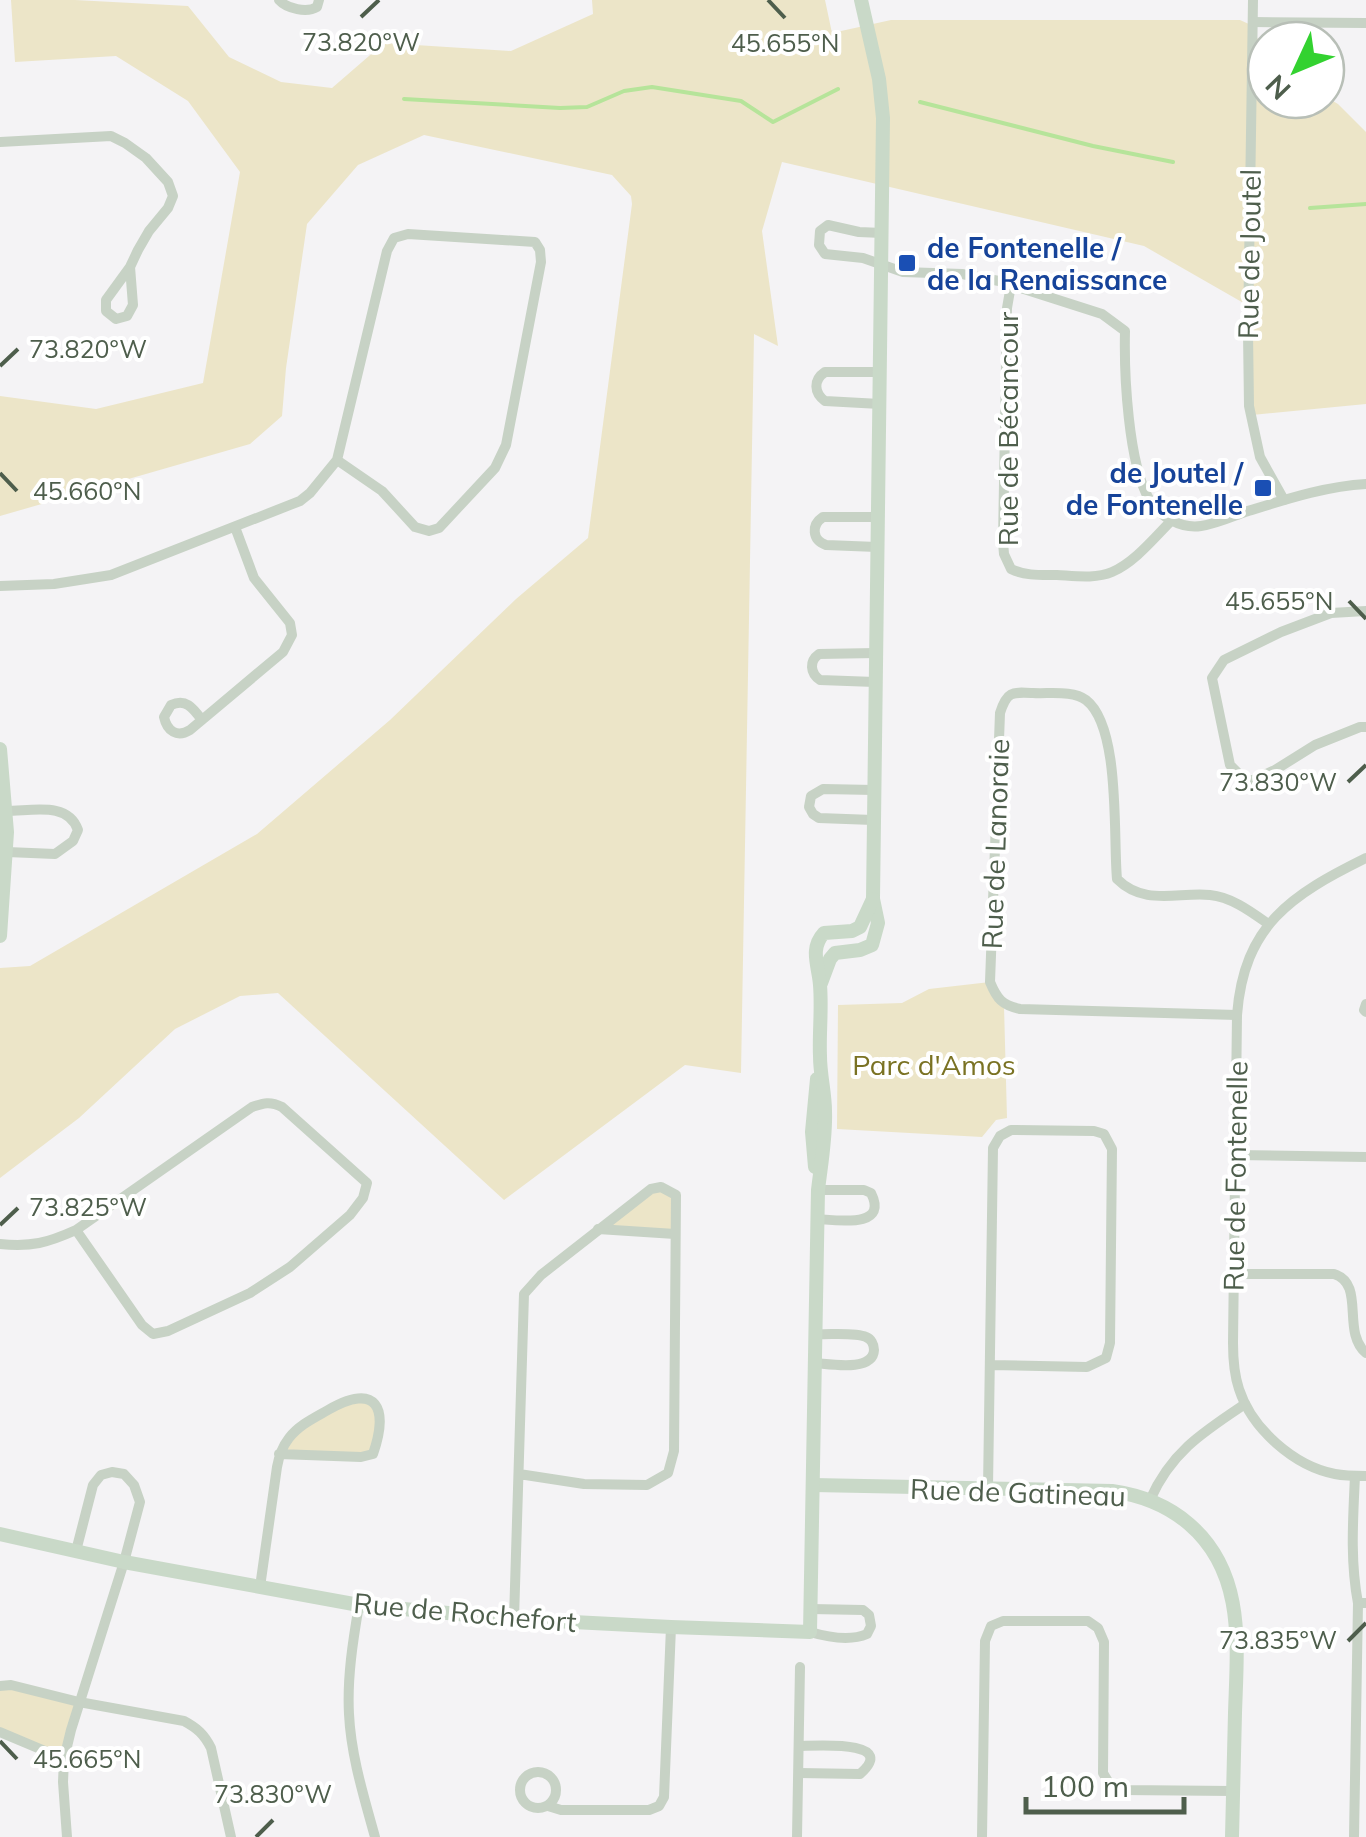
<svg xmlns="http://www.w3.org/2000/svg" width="1366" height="1837" viewBox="0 0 1366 1837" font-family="Mulish,sans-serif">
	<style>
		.green { fill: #ece5c8 }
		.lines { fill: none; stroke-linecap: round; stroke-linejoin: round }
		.stream { stroke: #b6e49a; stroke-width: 4 }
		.street { stroke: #c7d2c5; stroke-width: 10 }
		.secondary { stroke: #c9d9c8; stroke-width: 14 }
		.ticks { fill: none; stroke: #4e5e4c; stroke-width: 4 }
		.transit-dot { fill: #1a4fb4; stroke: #fff; stroke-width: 4 }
		.labels { text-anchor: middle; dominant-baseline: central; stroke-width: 8; stroke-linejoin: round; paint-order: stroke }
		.transit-label { font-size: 28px; font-weight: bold; fill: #164399; stroke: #fff; text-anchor: start }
		.street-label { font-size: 28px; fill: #4e5e4c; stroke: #fff }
		.park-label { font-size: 28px; fill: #7a7223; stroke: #fff }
		.ticks-label { font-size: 25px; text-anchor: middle; fill: #4e5e4c; stroke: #fff; stroke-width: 8; stroke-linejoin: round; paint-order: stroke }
	</style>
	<rect width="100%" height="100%" fill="#f4f3f5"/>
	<!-- green -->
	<g class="green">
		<polygon points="11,0 75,0 188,6 229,57 281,82 332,88 384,43 511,51 593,14 592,0 825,0 832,33 891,20 1240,20 1251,25 1266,56 1266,100 1326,100 1326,97 1338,104 1366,132 1366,404 1252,415 1247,305 1144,246 782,162 762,231 778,346 754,334 741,1073 685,1065 504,1200 278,993 240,996 175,1029 79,1118 0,1178 0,968 30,966 257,834 390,720 516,599 588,538 632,204 631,196 612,175 424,135 358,165 307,224 286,368 282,416 250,444 0,516 0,396 96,409 203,383 240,172 188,101 116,56 15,62"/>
		<polygon points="990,982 1004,1006 1007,1118 996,1120 982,1137 837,1129 838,1005 902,1003 929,989"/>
		<polygon points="651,1189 676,1195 675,1234 598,1229"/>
		<polygon points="362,1397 380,1411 373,1454 279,1454 301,1426"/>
		<polygon points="0,1686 79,1702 64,1759 0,1732"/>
	</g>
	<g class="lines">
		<!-- stream -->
		<g class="stream">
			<polyline points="404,99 560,108 587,107 624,91 652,87 741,101 773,122 838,89"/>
			<polyline points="920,102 1093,146 1173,162"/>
			<polyline points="1310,208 1366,204"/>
		</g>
		<!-- street -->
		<g class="street">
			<path d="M279,0C287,9 307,13 317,7L319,0"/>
			<polyline points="1253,0 1248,333 1249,406 1260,457 1284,500"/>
			<polyline points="1253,22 1366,23"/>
			<polyline points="0,142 111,136 125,143 146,158 168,182 173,196 168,208 149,231 138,250 130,267 106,300 106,311 116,319 127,316 133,305 130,267"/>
			<path d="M882,233L859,232L828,225L820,231L819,245L825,254L863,258L903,272L962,274L999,281L1102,314L1125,331C1124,373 1128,463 1149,499C1158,516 1181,529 1201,526C1216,524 1231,517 1245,512C1284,500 1326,486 1366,484"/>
			<path d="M1011,285L1007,308L1003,542L1004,554L1011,569C1025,576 1041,575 1057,575C1075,576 1096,579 1112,572C1135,562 1154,538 1172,520"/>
			<path d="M880,404L825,401C814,393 813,380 825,372H880"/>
			<path d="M877,547L826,545C812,540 811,525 823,517H878"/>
			<polyline points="0,586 54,584 111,575 300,501 310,493 337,460 387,251 394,238 408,234 535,242 540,250 541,262 506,445 495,468 439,528 429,531 415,527 382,491 337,460"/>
			<polyline points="1366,611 1331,613 1281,632 1224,660 1212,678 1230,765 1240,775 1251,781 1275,770 1315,745 1360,727 1366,727"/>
			<path d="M875,682L820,680C810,673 809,661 819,654L876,653"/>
			<path d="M202,720C193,708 186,698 171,705L164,717C167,731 177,738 190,730L283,652L292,635L290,623L254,578L235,527"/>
			<path d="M6,811C32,811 68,801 78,830L73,841L55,854L7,852"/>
			<polyline points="873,820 819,818 813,814 809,807 811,796 823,789 874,790"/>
			<path d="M1366,858C1291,895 1244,925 1237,1015L1233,1343C1233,1359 1234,1374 1239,1389C1252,1429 1294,1466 1335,1474C1345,1476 1356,1476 1366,1476"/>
			<polyline points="1366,1004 1364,1010 1366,1012"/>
			<path d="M1237,1015L1020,1009C1002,1005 997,999 990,982L1000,713C1007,691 1012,692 1033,693C1049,694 1073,690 1086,700C1121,727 1113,838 1117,879C1144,906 1177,892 1210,895C1231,897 1250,911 1267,923"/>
			<polyline points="1235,1155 1366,1157"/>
			<path d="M817,1219C837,1220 889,1229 871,1193L864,1190H818"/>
			<polyline points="598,1229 675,1234"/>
			<path d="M0,1244C32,1247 47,1243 76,1230L252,1107C264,1103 270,1101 282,1107L367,1183L363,1198L350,1215L290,1267L250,1293L168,1331L153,1334L142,1325L76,1230"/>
			<path d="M1234,1274H1334C1366,1284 1341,1332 1366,1353"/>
			<path d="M815,1363C830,1364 873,1372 874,1350C874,1344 871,1339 866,1337C855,1332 828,1335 816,1334"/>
			<path d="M1355,1476C1353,1519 1350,1561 1358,1603"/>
			<polyline points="988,1488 993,1148 1000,1136 1011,1130 1094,1131 1104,1134 1112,1149 1110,1343 1106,1358 1087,1367 990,1365"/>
			<path d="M1150,1500C1171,1452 1203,1432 1245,1404"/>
			<path d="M260,1587L277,1467C279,1456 282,1447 289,1438C299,1425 314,1418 328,1410C377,1382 389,1408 373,1454L361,1457L279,1454"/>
			<path d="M359,1605C353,1640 347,1678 349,1714C351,1756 364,1797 375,1837"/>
			<polyline points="514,1619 524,1294 541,1275 651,1189 661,1187 676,1195 674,1451 668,1473 647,1485 584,1484 519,1474"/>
			<path d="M810,1632C827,1637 851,1641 867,1634L871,1626L869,1615L863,1610L811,1609"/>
			<path d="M0,1686L11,1685L79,1702L184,1721C197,1728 204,1734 211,1748L231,1837"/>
			<polyline points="0,1732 64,1759"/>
			<path d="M799,1746C813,1746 900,1739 860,1774L799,1773"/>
			<circle cx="538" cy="1790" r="18"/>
			<polyline points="548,1806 561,1810 649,1810 659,1806 664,1797 671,1627"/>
			<polyline points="67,1837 63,1782 64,1759 71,1730 124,1562 140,1502 134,1485 124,1474 112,1472 101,1475 93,1485 76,1551"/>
			<polyline points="797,1837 800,1667"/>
			<polyline points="982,1837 985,1641 991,1626 1003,1621 1088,1621 1098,1628 1104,1642 1103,1773 1109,1783 1122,1790 1233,1791"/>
			<polyline points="1354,1837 1358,1603 1366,1603"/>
		</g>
		<!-- secondary -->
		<g class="secondary">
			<polyline points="0,749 7,832 0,936"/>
			<polyline points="821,983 830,959 835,953 860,950 872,945 878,923 873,899 883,118 879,79 861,0"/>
			<polyline points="815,1167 812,1132 817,1079"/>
			<path d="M813,1485L1112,1491C1140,1495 1167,1505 1189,1524C1246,1573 1237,1646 1235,1713C1234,1754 1233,1796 1232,1837"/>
			<path d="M0,1534L124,1562L359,1605L514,1619L671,1627L810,1632L818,1190C821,1164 826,1138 825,1111C825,1093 820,1075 820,1056C819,1033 822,1009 820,985C819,967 809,949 824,933L852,931L860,927L873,899"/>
		</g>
	</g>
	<!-- ticks -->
	<path class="ticks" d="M768,0L785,18M361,17L379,0M0,366L18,349M0,473L17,491M1349,601L1366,619M1348,782L1366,765M0,1225L18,1208M1348,1641L1366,1623M0,1741L17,1759M256,1837L273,1820"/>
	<!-- markers -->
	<g class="transit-dot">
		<rect x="897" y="253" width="20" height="20" rx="5"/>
		<rect x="1253" y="478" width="20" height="20" rx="5"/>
	</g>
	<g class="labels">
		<!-- transit labels -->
		<g class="transit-label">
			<text x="927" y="247">de Fontenelle /<tspan x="927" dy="32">de la Renaissance</tspan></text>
			<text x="1243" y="472" text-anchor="end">de Joutel /<tspan x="1243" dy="32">de Fontenelle</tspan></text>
		</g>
		<!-- street labels -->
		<g class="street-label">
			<text transform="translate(1249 254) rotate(-89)">Rue de Joutel</text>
			<text transform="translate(1007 429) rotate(-90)">Rue de Bécancour</text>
			<text transform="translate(995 844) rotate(-88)">Rue de Lanoraie</text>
			<text transform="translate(1235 1176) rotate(-89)">Rue de Fontenelle</text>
			<text transform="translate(1018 1492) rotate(2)">Rue de Gatineau</text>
			<text transform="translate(465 1612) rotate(5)">Rue de Rochefort</text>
		</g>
		<!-- park labels -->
		<g class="park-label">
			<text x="934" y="1064">Parc d'Amos</text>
		</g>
	</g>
	<g class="ticks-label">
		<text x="361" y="51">73.820°W</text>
		<text x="785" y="52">45.655°N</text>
		<text x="88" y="358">73.820°W</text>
		<text x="87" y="500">45.660°N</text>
		<text x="1279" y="610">45.655°N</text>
		<text x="1278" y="791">73.830°W</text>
		<text x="88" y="1216">73.825°W</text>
		<text x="1278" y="1649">73.835°W</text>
		<text x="87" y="1768">45.665°N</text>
		<text x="273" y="1803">73.830°W</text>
	</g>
	<!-- north arrow -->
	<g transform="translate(1296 70) rotate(226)"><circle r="48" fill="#ffffff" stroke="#b8bfb7" stroke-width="2.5"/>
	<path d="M0-8L18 38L0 25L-18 38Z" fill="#33d230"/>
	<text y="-15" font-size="28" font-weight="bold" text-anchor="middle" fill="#4e5e4c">N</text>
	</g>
	<!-- scale -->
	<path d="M1026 1797v15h158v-15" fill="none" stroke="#4e5e4c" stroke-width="5"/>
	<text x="1041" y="1797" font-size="30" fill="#4e5e4c" stroke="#ffffff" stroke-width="8" paint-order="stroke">100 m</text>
</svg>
